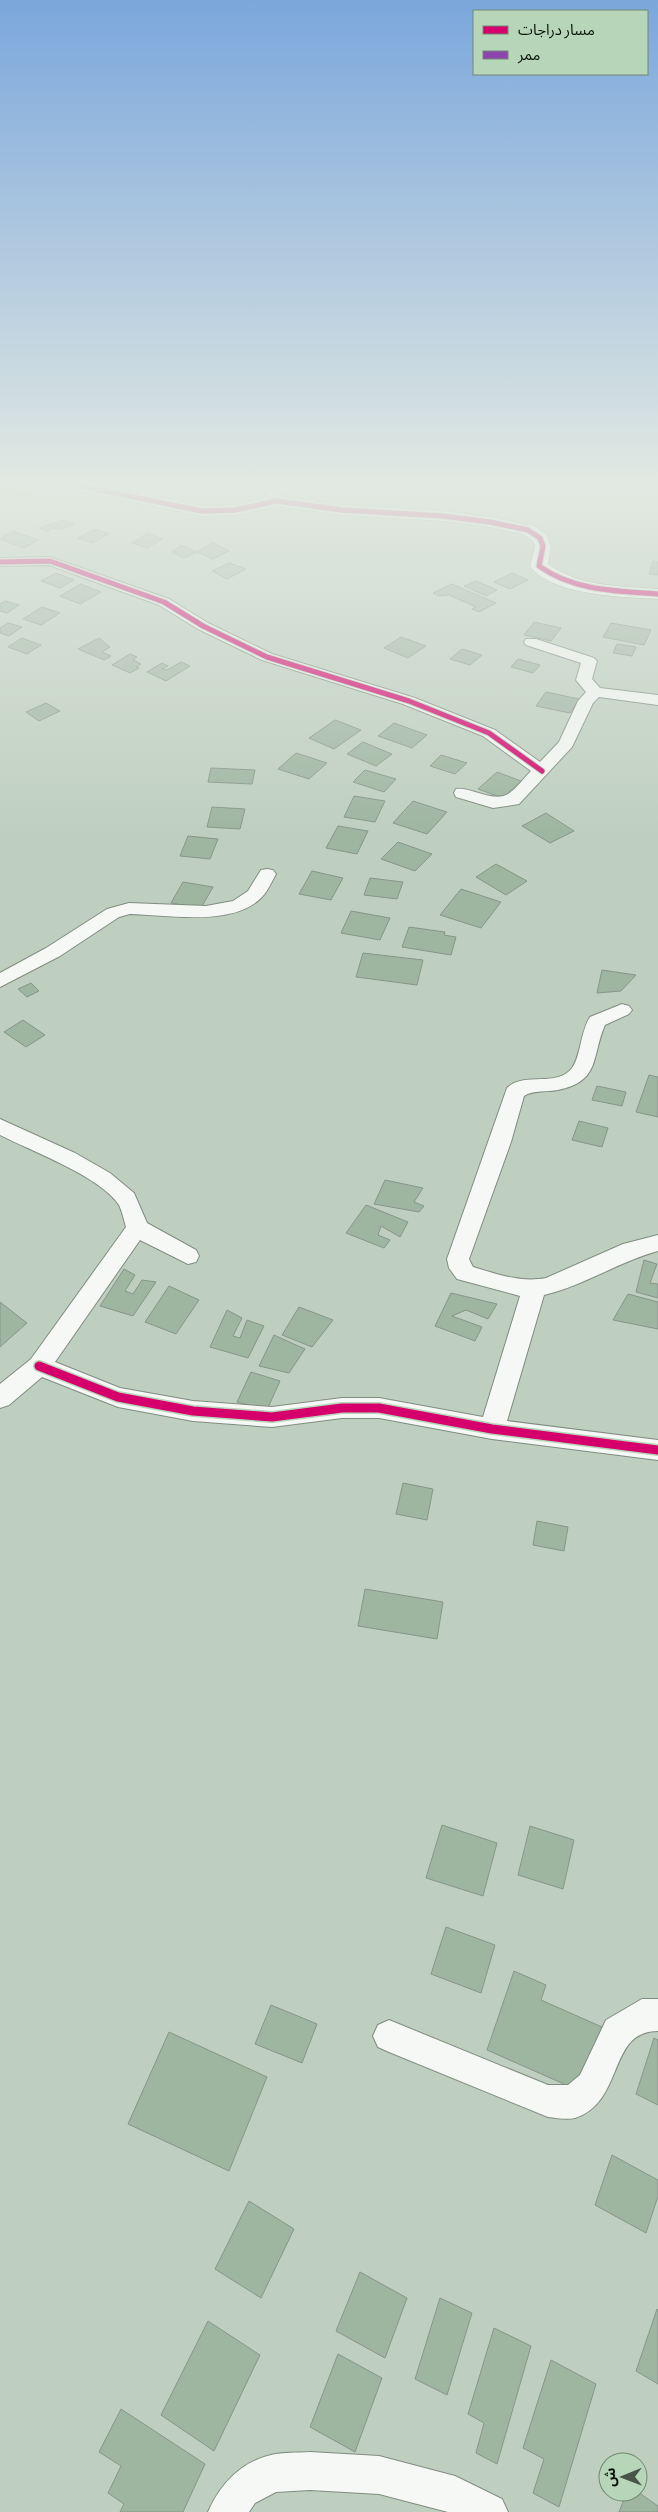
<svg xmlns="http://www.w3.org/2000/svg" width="658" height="2512" viewBox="0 0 658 2512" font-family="'Alegreya Sans','Noto Sans Arabic',sans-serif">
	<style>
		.building { fill: #9eb5a0; stroke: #889589 }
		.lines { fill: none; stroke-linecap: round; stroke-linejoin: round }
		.street-casing { stroke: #808c80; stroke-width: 2 }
		.secondary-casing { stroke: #808c80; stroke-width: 1 }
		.street { fill: #f5f8f5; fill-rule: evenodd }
		.secondary { fill: #f5f8f5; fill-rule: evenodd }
		.quiet { stroke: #8e44ad; stroke-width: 4.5; stroke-dasharray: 8 4.5; stroke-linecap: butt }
		.cycleway-far1-casing { stroke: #b7d6b9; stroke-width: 7 }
		.cycleway-casing { stroke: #b7d6b9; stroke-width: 12 }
		.cycleway-far1 { stroke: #d6006c; stroke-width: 5 }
		.cycleway { stroke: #d6006c; stroke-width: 9 }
	</style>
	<rect width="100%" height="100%" fill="#becfbf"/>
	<!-- building -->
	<g class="building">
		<polygon points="9,482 43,482 27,496 0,492"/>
		<polygon points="64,520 75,524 59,530 52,528 48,531 39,528"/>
		<polygon points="95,529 109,534 92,543 78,538"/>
		<polygon points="13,531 38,540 24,548 0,539"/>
		<polygon points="148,533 162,539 147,548 132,543"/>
		<polygon points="213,543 229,551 213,559 197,552"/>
		<polygon points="181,545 197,552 184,558 172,552"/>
		<polygon points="653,561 658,562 658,575 649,574"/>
		<polygon points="229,563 246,569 227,579 212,571"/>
		<polygon points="56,573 74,580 60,588 41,581"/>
		<polygon points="512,573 528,580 510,589 494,582"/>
		<polygon points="476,581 497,590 486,596 464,586"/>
		<polygon points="81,584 101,592 80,604 60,596"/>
		<polygon points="452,584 496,603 479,612 472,609 476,607 449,595 439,596 433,593"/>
		<polygon points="5,601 19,605 7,613 0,611 0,604"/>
		<polygon points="42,607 60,613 41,625 23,619"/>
		<polygon points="534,622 561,628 551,641 524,635"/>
		<polygon points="8,623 22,627 9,636 0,633 0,628"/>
		<polygon points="611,623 651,630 644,645 603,637"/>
		<polygon points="401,637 426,646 408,658 384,648"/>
		<polygon points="22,638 41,645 27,654 8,647"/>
		<polygon points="99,638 110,647 102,652 111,656 104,660 78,649"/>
		<polygon points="617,644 636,647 632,656 613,653"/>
		<polygon points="462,649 482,655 470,665 450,659"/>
		<polygon points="130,654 137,657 133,660 141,664 136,667 139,668 130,673 112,665"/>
		<polygon points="518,659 540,665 533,673 511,667"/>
		<polygon points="181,662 190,666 166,681 147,672 162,663 168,666 162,669 167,670"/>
		<polygon points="546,692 579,699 570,713 536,706"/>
		<polygon points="46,703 60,711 39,721 26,712"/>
		<polygon points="335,720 361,730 334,749 309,738"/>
		<polygon points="394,723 427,735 412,748 378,736"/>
		<polygon points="363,742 392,754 376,766 347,754"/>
		<polygon points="296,753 327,763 309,779 278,769"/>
		<polygon points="441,755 467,763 455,774 430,766"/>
		<polygon points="211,768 255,770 252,784 208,782"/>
		<polygon points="365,770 396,779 384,792 353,782"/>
		<polygon points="497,772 521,781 503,798 478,789"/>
		<polygon points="354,796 385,801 375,822 344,817"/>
		<polygon points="413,801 447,812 427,834 393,823"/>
		<polygon points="212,807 245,809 240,829 207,827"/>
		<polygon points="546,813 574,831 550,843 522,826"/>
		<polygon points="338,826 368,831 357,854 326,848"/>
		<polygon points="188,836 218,839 210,859 180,856"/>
		<polygon points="398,842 432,854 415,871 381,859"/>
		<polygon points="496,864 527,881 506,895 476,877"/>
		<polygon points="312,871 343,878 331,900 299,894"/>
		<polygon points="370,878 403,882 397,899 364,895"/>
		<polygon points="183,882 213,887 201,908 171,903"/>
		<polygon points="461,889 501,902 481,928 440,915"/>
		<polygon points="351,911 390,918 380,940 341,933"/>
		<polygon points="409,927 445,932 444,935 456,937 451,955 402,947"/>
		<polygon points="363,953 423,960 417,985 356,977"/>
		<polygon points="602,970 636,975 621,991 597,993"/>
		<polygon points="31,983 39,991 27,997 18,989"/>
		<polygon points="23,1020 45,1035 26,1047 4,1032"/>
		<polygon points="649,1075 658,1077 658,1117 636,1112"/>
		<polygon points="597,1086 626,1092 622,1106 592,1100"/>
		<polygon points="579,1121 608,1128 602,1147 572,1140"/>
		<polygon points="385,1180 423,1188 414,1202 424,1206 419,1212 374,1204"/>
		<polygon points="366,1205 408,1222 400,1237 381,1226 378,1235 390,1240 384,1248 346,1233"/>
		<polygon points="644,1260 657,1264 650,1283 658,1284 658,1298 636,1292"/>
		<polygon points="124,1269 135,1275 125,1291 133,1294 142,1280 156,1282 133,1316 100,1306"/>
		<polygon points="169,1286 199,1300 176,1334 145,1322"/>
		<polygon points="451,1293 497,1304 488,1319 466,1310 452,1316 482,1327 475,1341 435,1326"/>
		<polygon points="628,1294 658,1302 658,1329 613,1320"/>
		<polygon points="0,1302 27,1323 0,1347"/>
		<polygon points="299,1307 333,1320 312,1347 282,1335"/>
		<polygon points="227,1310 242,1318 233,1336 240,1338 247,1320 264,1326 248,1358 210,1347"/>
		<polygon points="274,1335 305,1349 289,1373 259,1366"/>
		<polygon points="251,1372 280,1381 267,1410 237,1402"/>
		<polygon points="403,1483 433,1489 427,1520 396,1514"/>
		<polygon points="537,1521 568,1527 564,1551 533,1545"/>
		<polygon points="365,1589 443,1602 437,1639 358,1626"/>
		<polygon points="442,1825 497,1843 483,1896 426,1878"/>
		<polygon points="530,1826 574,1840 563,1889 518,1875"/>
		<polygon points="446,1927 495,1945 481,1993 431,1974"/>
		<polygon points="514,1971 546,1985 541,2000 602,2027 582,2092 487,2050"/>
		<polygon points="271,2005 317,2024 302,2063 255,2044"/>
		<polygon points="169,2032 267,2077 229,2171 128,2124"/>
		<polygon points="654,2038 658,2040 658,2105 636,2094"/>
		<polygon points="612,2155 658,2180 658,2196 646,2233 595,2205"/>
		<polygon points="249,2201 294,2229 261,2298 215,2269"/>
		<polygon points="360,2272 407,2298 385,2358 336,2331"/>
		<polygon points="440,2298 472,2313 447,2395 415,2379"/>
		<polygon points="657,2309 658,2310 658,2384 636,2371"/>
		<polygon points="208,2321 260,2355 214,2451 161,2415"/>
		<polygon points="494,2328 531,2346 497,2464 476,2453 484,2423 468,2414"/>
		<polygon points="338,2354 382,2378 355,2452 310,2427"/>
		<polygon points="551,2360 596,2384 559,2507 533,2493 544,2459 523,2448"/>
		<polygon points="121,2409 205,2464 183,2512 120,2512 124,2504 108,2493 121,2466 99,2452"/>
		<polygon points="627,2492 638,2492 658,2506 658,2512 619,2512"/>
	</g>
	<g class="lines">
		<!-- street casing -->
		<g class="street-casing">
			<g id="street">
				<polygon points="278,482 291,482 272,505 262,505 260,502"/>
				<path d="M50,557L169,599L208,623L272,654L415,698L495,730L540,762L559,742L578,701L586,692L576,680L581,663L526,645L524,642L526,639H536L594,658L597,661L592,679L600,688L658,695V705L599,697L593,703L572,747L519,804L493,808L456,797L454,793L456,789C463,788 468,790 475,792C509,803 509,794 531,771L483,736L403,704L262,660L198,629L159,605L49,565L0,566V558Z"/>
				<path d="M267,869L273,870L276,874C272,881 268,891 262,897C234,927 167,915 130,914L119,917L60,956L0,987V973L46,948L107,909L129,903L206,906L233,901L248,891L261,870Z"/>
				<path d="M622,1004L629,1006L632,1010L629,1014L605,1025C591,1057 601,1081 558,1090C548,1092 533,1090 524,1096L511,1142L469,1259L473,1267C497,1274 521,1283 546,1278L623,1244L658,1235V1251C618,1262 583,1286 544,1295L507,1421L658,1440V1460L492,1439L379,1418H342L272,1427L193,1421L118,1407L42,1377L9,1405L0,1408V1384L31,1359L126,1227C124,1220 122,1211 119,1205C100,1176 31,1151 0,1135V1119L75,1153L110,1173L134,1193L147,1223L196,1250L199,1256L196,1262L188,1264L140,1240L55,1362L120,1388L193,1401L272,1407L342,1398H379L483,1417L520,1296L457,1279L449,1268L447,1259L507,1088C524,1071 557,1088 572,1068C581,1056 580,1033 590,1017Z"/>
				<path d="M642,1999H658V2031C607,2031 625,2102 575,2118C567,2120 556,2118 548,2117L389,2052L378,2047L373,2036L378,2025L389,2020L548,2085H568L580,2075L606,2020Z"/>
				<path d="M310,2452L379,2456L455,2476L502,2499L508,2512H448L379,2494L310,2490L276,2492L255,2503L249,2512H208C220,2484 241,2462 271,2455C283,2452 298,2453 310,2452Z"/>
			</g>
		</g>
		<!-- secondary casing -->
		<g class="secondary-casing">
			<path id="secondary" d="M53,482H86L202,506L235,505L277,496L342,505L443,511L490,517L534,526L546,534L551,546L548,564C579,587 621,586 658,589V599C625,597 551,596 530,566L535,546L533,541L523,534L490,527L443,521L342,515L277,506L235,515L202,516L61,487Z"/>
		</g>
		<!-- street -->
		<use href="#street" class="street"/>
		<!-- secondary -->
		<use href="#secondary" class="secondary"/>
		<!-- quiet -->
		<polyline class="quiet" points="425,482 432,489"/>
		<!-- cycleway-far1 casing -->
		<g class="cycleway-far1-casing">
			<g id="cycleway-far1">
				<path d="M61,482L202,511L235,510L277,501L342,510L443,516L490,522L528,530L540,538L543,546L539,566C574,591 617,591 658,594"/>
				<polyline points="0,562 50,561 164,602 203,626 267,657 409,701 489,733 542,771"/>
			</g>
		</g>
		<!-- cycleway casing -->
		<g class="cycleway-casing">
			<polyline id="cycleway" points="39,1366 118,1397 193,1411 272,1417 342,1408 379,1408 492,1429 658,1450"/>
		</g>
		<!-- cycleway-far1 -->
		<use href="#cycleway-far1" class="cycleway-far1"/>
		<!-- cycleway -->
		<use href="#cycleway" class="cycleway"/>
	</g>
	<!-- sky -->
	<linearGradient id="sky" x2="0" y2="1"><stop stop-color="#7ba7dc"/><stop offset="0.58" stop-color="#e2e9e2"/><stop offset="1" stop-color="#e2e9e2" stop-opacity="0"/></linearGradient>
	<rect width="658" height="834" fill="url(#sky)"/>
	<!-- legend -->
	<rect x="473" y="10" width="175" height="65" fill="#b7d6b9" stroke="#718873"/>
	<rect x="483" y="26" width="25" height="8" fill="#d6006c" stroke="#718873"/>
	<text x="518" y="35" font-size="15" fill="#081209">مسار دراجات</text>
	<rect x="483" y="51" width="25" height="8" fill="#8e44ad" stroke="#718873"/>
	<text x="518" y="60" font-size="15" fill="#081209">ممر</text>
	<!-- north arrow -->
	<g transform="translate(623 2477) rotate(269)"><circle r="24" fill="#b7d6b9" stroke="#718873"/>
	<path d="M0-4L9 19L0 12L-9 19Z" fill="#485449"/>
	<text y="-8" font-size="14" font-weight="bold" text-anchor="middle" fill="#081209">ش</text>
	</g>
</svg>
